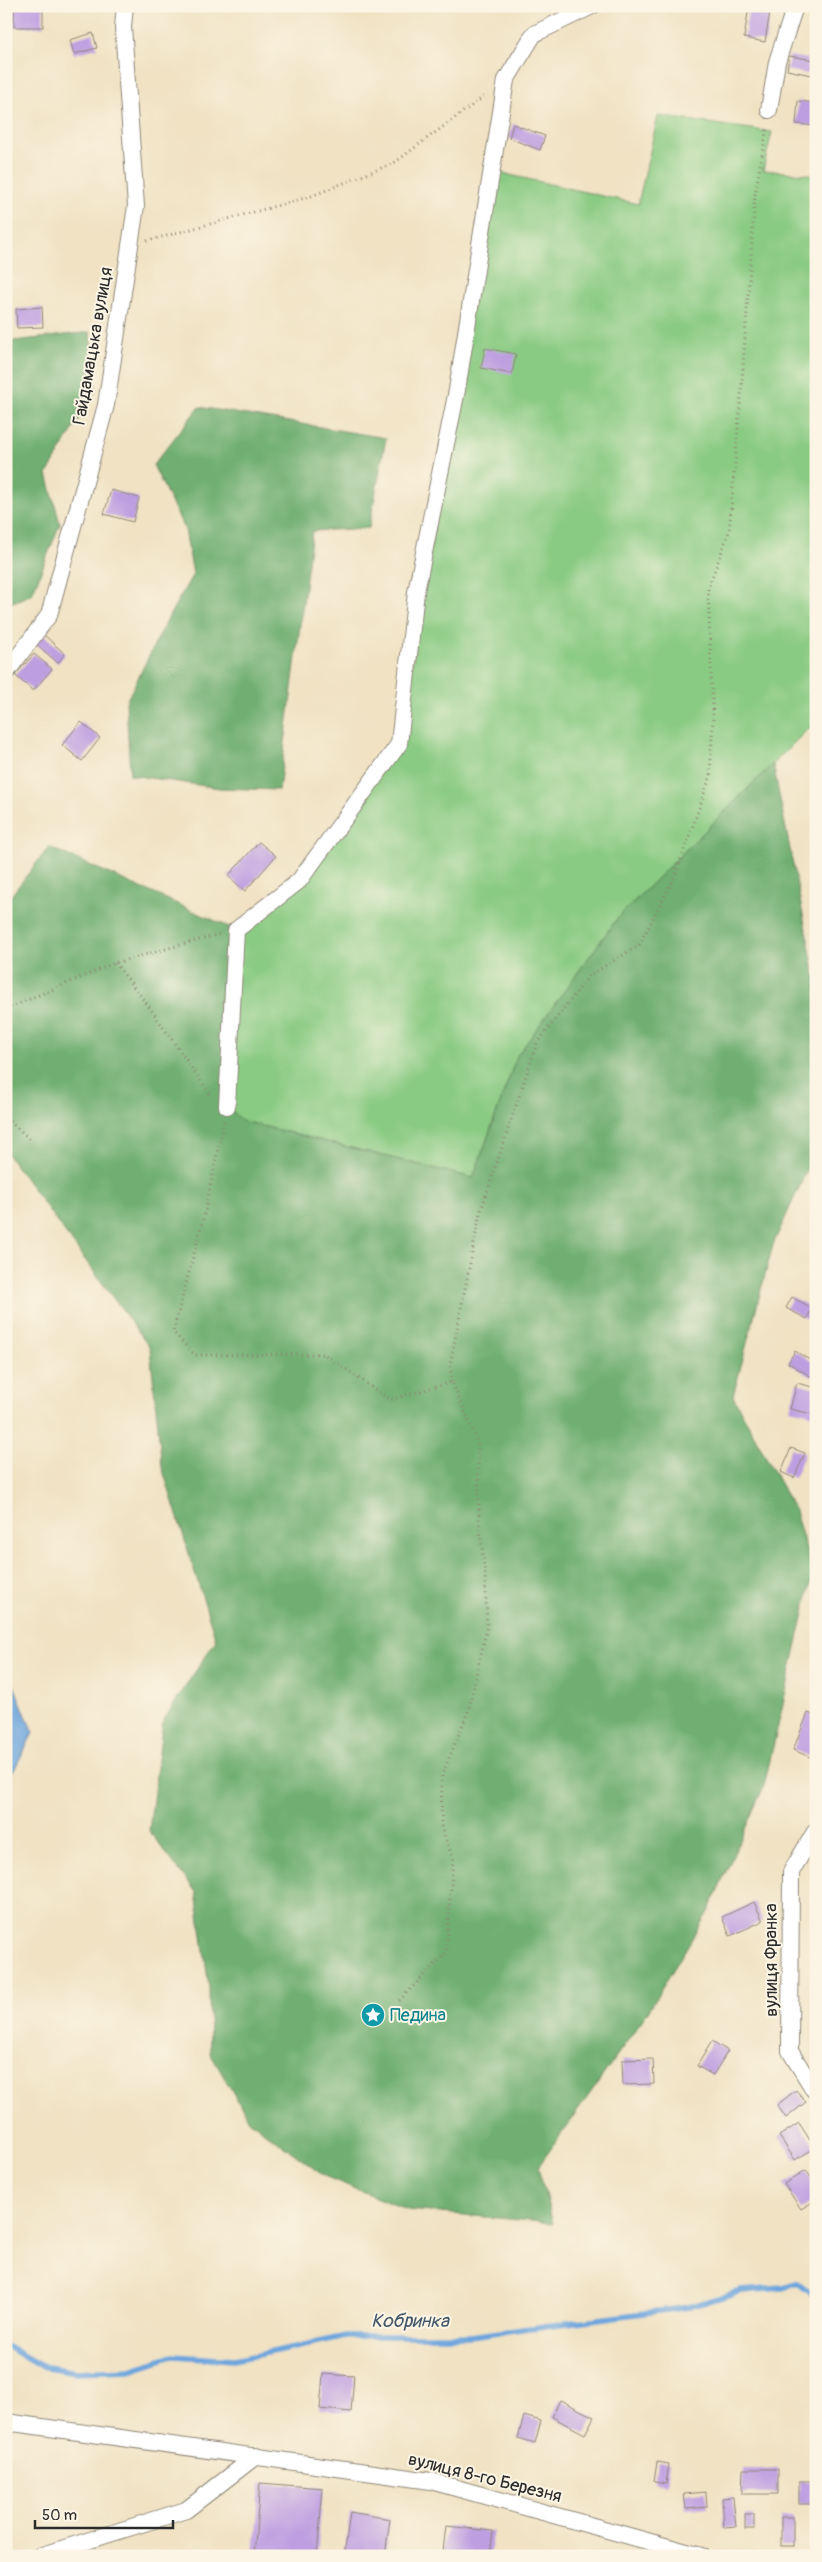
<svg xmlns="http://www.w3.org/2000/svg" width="822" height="2562" viewBox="0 0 822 2562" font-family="Pangolin,sans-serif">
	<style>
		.green { fill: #8acb83; stroke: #5a7b57 }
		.forest { fill: #6faf71; stroke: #4d6d4e }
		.water { fill: #6ea6dd; stroke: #4c6884 }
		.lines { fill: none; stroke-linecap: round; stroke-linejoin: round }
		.stream { stroke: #6ea6dd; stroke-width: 5.5 }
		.building { fill: #bd9ee1 }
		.minor-casing { stroke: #8e8677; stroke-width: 18 }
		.path { stroke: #8e8677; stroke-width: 3; stroke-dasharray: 1 4; stroke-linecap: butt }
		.minor { stroke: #fff; stroke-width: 16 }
		.labels { text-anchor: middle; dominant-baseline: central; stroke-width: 4; stroke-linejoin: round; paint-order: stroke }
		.street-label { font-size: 18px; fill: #2b2b2b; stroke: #fcf5e5 }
		.culture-label { font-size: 18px; fill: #0d838f; stroke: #fcf5e5; text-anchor: start }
		.water-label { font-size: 19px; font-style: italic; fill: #425669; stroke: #fcf5e5 }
	</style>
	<rect width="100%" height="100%" fill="#fcf5e5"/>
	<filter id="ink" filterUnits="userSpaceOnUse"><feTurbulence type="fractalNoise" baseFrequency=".02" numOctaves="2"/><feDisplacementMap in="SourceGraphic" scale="10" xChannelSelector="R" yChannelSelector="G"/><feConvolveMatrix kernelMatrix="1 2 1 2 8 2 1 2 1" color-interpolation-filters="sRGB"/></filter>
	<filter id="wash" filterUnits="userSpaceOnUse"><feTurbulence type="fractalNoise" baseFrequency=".0096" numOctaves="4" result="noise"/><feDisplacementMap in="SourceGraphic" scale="20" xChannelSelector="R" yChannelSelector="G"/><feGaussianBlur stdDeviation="1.12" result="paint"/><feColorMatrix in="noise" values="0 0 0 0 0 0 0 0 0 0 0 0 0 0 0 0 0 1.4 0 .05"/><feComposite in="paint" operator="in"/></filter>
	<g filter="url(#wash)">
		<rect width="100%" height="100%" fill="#f0e2c3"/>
		<!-- green -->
		<polygon class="green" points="658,116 772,132 763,170 816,175 816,729 809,728 619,916 517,1056 473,1178 242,1121 227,1106 236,930 299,881 399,744 492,171 638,204"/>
		<!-- forest -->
		<g class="forest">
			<polygon points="90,332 96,390 47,474 60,524 32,594 6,605 6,342"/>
			<polygon points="199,407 386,438 369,528 312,531 279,790 219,788 130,775 126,702 168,618 193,574 185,530 153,465"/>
			<polygon points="773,764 816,980 816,1150 773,1245 733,1396 795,1511 813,1574 764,1786 708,1912 647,2013 538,2167 553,2223 408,2210 324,2176 249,2120 210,2053 209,1988 196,1892 149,1831 163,1721 216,1640 162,1467 150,1348 6,1152 6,902 49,847 236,930 227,1106 242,1121 473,1178 517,1056 619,916"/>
		</g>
		<!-- water -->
		<polygon class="water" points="6,1670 9,1673 33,1733 13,1772 6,1773"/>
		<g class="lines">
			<!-- stream -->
			<polyline class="stream" points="6,2346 41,2366 76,2372 130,2370 173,2356 234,2360 346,2336 470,2336 689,2307 741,2291 783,2288 798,2283 816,2297"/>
		</g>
		<g id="blocks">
			<!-- building -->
			<g class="building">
				<rect x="14" y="6" width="29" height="21"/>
				<polygon points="749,6 771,6 765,42 744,38"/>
				<polygon points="93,33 97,48 74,54 70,40"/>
				<polygon points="789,56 815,60 812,75 787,70"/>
				<polygon points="798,101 816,103 816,126 796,124"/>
				<polygon points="513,124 545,136 540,150 509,138"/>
				<polygon points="42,307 43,327 17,328 16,309"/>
				<polygon points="485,348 516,354 512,374 481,368"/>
				<polygon points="111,490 139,498 133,522 104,514"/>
				<polygon points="43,634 65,654 58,663 35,643"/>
				<polygon points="34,654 52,669 33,691 15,675"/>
				<polygon points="81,722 100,738 82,761 62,745"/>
				<polygon points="259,842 276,856 245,891 228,876"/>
				<polygon points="792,1297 812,1308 807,1319 786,1308"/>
				<polygon points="795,1351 816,1364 816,1370 812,1377 788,1363"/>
				<polygon points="797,1383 816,1388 816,1415 790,1409"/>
				<polygon points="791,1448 805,1453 794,1478 781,1472"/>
				<polygon points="808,1713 816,1716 815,1759 793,1750"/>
				<polygon points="754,1902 763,1921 730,1936 722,1917"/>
				<polygon points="712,2041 728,2051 713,2075 697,2066"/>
				<polygon points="653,2059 654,2084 623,2085 622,2060"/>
				<polygon points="796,2090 806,2102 786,2118 777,2105"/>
				<polygon points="799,2123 815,2148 795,2160 779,2136"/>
				<polygon points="806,2170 816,2185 816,2200 801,2209 784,2184"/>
				<polygon points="323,2374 354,2376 351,2412 320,2409"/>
				<polygon points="560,2400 594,2417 585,2434 552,2417"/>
				<polygon points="524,2416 541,2421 535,2443 518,2438"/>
				<polygon points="657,2462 669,2464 666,2484 654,2482"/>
				<polygon points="743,2469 778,2469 778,2494 742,2494"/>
				<polygon points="799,2481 814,2481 813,2504 799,2504"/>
				<polygon points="260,2483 323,2488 317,2556 254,2556"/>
				<polygon points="706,2492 707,2507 686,2509 684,2494"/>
				<polygon points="733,2497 736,2527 724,2528 722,2498"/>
				<polygon points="350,2512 390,2519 385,2556 344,2556"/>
				<rect x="745" y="2514" width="9" height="15"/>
				<rect x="781" y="2517" width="12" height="29"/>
				<polygon points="446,2526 493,2531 490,2556 443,2551"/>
			</g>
		</g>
	</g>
	<g filter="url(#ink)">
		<use href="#blocks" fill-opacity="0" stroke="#8e8677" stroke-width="1"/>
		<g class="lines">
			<!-- minor casing -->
			<g class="minor-casing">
				<g id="minor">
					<polyline points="769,110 777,62 795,6"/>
					<polyline points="6,673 49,615 106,405 136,206 123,27 125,6"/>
					<polyline points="227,1106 236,930 299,881 399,744 416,592 457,390 506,80 534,34 592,6"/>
					<polyline points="814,2090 790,2051 791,1872 816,1830"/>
					<polyline points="6,2422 431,2481 701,2556"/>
					<polyline points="39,2556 186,2510 256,2456"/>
				</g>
			</g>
			<!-- path -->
			<g class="path">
				<polyline points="147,241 309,197 394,163 486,95"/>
				<polyline points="115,963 147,1004 210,1094"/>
				<polyline points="6,1009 115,963 220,934"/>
				<polyline points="6,1118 32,1141"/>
				<polyline points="224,1121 205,1212 173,1332 195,1355 324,1354 390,1400 452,1382 478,1443 479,1521 485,1574 487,1627 468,1712 442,1775 441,1826 453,1859 446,1953 397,2003"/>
				<polyline points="452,1382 450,1365 480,1213 537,1043 589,976 639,945 675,876 710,777 713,718 708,588 729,532 741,395 755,195 767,127"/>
			</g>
			<!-- minor -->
			<use href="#minor" class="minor"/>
		</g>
	</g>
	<!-- icons -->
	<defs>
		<g id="sight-disc" transform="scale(1.25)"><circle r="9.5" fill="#0f9aa8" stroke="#fcf5e5"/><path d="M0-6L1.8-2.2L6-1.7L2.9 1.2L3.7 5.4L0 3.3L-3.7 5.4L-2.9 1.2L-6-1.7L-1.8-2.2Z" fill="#fff"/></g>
	</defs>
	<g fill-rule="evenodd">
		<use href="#sight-disc" x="373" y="2015"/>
	</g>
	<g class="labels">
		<!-- street labels -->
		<g class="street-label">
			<text transform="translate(93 346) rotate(-80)">Гайдамацька вулиця</text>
			<text transform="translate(771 1960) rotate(-90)">вулиця Франка</text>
			<text transform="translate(485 2478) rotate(14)">вулиця 8-го Березня</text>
		</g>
		<!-- culture labels -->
		<g class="culture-label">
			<text x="390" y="2015">Педина</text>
		</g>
		<!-- water labels -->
		<g class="water-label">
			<text x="410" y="2321">Кобринка</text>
		</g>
	</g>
	<!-- margin -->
	<rect width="822" height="2562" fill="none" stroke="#fcf5e5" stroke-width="25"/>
	<!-- scale -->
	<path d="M35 2520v8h138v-8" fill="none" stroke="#2b2b2b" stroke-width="2.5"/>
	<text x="42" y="2520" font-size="15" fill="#2b2b2b" stroke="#fcf5e5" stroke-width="4" paint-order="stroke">50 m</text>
</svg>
